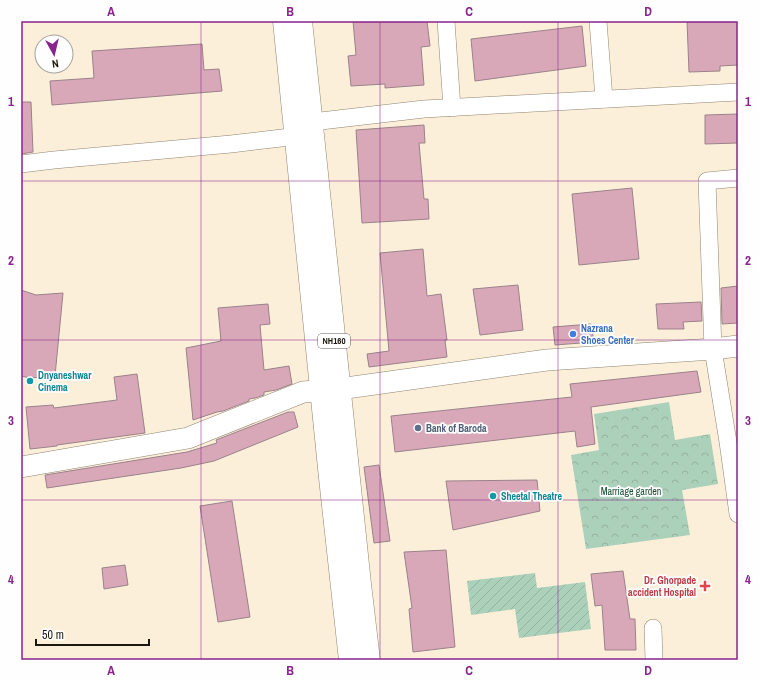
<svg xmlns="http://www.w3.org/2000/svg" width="759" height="681" viewBox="0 0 759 681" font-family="'Archivo Narrow',sans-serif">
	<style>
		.park { fill: url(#park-crowns) }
		.garden { fill: url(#garden-furrows) }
		.building { fill: #d9a8b8; stroke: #9a828a }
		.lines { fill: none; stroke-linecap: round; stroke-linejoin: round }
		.minor-casing { stroke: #908471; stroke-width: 18 }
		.major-casing { stroke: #908471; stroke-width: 22 }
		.highway-casing { stroke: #908471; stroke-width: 23 }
		.minor { stroke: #fff; stroke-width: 17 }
		.major { stroke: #fff; stroke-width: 21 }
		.highway { stroke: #fff; stroke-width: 22 }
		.grid { fill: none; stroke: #88248b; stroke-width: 1; stroke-opacity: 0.55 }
		.shop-dot { fill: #3f7fe0; stroke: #fefefe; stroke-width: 1.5 }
		.culture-dot { fill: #0f9aa8; stroke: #fefefe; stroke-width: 1.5 }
		.service-dot { fill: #5c6f8a; stroke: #fefefe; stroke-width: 1.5 }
		.health-dot { fill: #e0444e; stroke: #fefefe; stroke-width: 1.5 }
		.labels { text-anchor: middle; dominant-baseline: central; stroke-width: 3.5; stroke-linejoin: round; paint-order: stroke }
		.shield { fill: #fefefe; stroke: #5f5c57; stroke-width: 1 }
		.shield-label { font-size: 9px; font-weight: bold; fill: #1b170f }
		.shop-label { font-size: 10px; font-weight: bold; fill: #366cbe; stroke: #fefefe; text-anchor: start }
		.culture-label { font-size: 10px; font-weight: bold; fill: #0d838f; stroke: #fefefe; text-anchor: start }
		.service-label { font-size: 10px; font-weight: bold; fill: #4e5e75; stroke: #fefefe; text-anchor: start }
		.park-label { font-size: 10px; fill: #194e33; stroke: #fefefe }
		.health-label { font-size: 10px; font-weight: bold; fill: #be3a42; stroke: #fefefe; text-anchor: end }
		.neatline { fill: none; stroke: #88248b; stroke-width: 1.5 }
		.grid-label { font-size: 13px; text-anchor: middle; font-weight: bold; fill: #88248b }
	</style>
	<defs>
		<pattern id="park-crowns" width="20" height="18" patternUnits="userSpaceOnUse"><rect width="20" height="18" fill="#abd1ba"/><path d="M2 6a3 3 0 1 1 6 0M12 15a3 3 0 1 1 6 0" fill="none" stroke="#93b39f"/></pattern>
		<pattern id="garden-furrows" width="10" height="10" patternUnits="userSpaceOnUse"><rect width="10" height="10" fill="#abd1ba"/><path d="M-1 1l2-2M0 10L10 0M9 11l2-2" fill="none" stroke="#93b39f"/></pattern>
	</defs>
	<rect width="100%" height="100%" fill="#fcefda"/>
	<!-- park -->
	<polygon class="park" points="669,402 675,440 710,434 718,484 682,490 690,535 586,549 571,455 599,450 594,414"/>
	<!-- garden -->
	<polygon class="garden" points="535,573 537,588 585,582 591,629 519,638 515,609 471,615 467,581"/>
	<!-- building -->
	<g class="building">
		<polygon points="353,21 427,21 430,46 421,47 424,85 385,88 385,84 351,86 348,56 356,55"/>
		<polygon points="687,21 738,21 738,65 720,66 720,71 689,72"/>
		<polygon points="582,26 586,66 475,81 471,39"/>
		<polygon points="202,44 204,70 219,69 222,91 52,105 50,81 94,78 92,51"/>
		<polygon points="21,102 31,102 33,152 21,154"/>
		<polygon points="738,114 738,143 705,144 705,115"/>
		<polygon points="424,125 425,143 419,143 424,199 428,199 429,219 362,223 356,130"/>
		<polygon points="632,188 639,259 579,265 572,194"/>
		<polygon points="423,249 427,296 441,294 447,340 445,340 447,357 369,367 367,354 389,351 380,253"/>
		<polygon points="518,285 523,330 480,335 473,289"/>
		<polygon points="738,286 738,323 722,324 721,288"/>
		<polygon points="21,290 36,295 63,293 55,376 30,378 21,376"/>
		<polygon points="701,302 702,321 683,322 684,329 658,329 656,304"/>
		<polygon points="268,304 270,324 260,325 264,370 289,366 292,384 276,390 264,392 264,395 255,398 249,399 249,401 223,411 217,412 193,420 186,348 221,341 218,308"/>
		<polygon points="591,324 594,342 555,345 553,327"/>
		<polygon points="697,371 701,392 591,407 595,444 577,447 575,431 395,452 391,416 572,397 570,384"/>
		<polygon points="137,374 145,433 57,445 57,446 30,449 26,407 53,405 54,408 117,400 114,377"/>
		<polygon points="288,412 294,412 298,427 214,461 181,468 47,488 45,475 187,452 217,443 216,440"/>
		<polygon points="379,465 390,541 374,543 364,467"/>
		<polygon points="537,480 540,511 453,530 446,481"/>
		<polygon points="232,501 250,617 218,622 200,506"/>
		<polygon points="446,550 455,647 413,652 409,609 412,608 404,552"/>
		<polygon points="125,565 128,585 104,589 102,568"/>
		<polygon points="623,571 630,619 635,619 636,650 605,650 602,605 595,606 591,574"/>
	</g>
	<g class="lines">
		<!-- minor casing -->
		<g class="minor-casing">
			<g id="minor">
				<polyline points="446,21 452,108"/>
				<polyline points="598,21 604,99"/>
				<polyline points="312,122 424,109 738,92"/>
				<polyline points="21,164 54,160 231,144 307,135"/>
				<polyline points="738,178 707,181 713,349 728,442 738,514"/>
				<polyline points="653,628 654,660"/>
			</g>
		</g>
		<!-- major casing -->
		<g class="major-casing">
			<polyline id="major" points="21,467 188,438 303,392 339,389 547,360 713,349 738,346"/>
		</g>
		<!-- highway casing -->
		<g class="highway-casing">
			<g id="highway">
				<polyline points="284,21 330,478 350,660"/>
				<polyline points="301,21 360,584 369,660"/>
			</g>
		</g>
		<!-- minor -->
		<use href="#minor" class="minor"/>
		<!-- major -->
		<use href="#major" class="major"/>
		<!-- highway -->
		<use href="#highway" class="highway"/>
	</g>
	<!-- grid -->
	<path class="grid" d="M201,21V660M380,21V660M558,21V660M21,181H738M21,340H738M21,500H738"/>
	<!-- markers -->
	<circle class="shop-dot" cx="573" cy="334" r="4"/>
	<g class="culture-dot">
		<circle cx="30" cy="381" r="4"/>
		<circle cx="493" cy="496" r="4"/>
	</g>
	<circle class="service-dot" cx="418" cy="428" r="4"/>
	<path class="health-dot" d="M703 580h4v4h4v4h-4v4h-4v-4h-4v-4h4z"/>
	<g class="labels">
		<!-- shield labels -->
		<rect class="shield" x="318" y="334" width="32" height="14" rx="3"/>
		<g class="shield-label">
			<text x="334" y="341">NH160</text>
		</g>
		<!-- shop labels -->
		<g class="shop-label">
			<text x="581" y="328">Nazrana<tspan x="581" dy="12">Shoes Center</tspan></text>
		</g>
		<!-- culture labels -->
		<g class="culture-label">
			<text x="38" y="375">Dnyaneshwar<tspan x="38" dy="12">Cinema</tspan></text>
			<text x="501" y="496">Sheetal Theatre</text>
		</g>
		<!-- service labels -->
		<g class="service-label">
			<text x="426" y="428">Bank of Baroda</text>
		</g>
		<!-- park labels -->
		<g class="park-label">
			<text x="631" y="491">Marriage garden</text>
		</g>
		<!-- health labels -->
		<g class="health-label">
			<text x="696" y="580">Dr. Ghorpade<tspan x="696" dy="12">accident Hospital</tspan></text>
		</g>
	</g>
	<!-- border -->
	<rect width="759" height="681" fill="none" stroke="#fefefe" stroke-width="44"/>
	<!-- north arrow -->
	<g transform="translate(54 54) rotate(172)"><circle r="19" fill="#fefefe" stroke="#a3a29e"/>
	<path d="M0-3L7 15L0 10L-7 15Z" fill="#88248b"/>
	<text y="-6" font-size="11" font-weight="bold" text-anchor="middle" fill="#1b170f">N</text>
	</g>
	<!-- scale -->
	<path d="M36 639v6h113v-6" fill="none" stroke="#1b170f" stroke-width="2"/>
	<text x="42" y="639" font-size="12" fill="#1b170f" stroke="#fefefe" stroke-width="3" paint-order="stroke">50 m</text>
	<rect x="22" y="22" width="715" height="637" class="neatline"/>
	<g class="grid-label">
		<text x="111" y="16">A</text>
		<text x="290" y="16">B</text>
		<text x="469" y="16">C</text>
		<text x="648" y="16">D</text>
		<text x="11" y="106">1</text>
		<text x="748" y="106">1</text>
		<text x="11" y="265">2</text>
		<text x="748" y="265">2</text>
		<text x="11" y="425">3</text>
		<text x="748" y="425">3</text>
		<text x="11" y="584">4</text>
		<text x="748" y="584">4</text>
		<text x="111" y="675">A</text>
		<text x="290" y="675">B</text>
		<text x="469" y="675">C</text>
		<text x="648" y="675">D</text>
	</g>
</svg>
